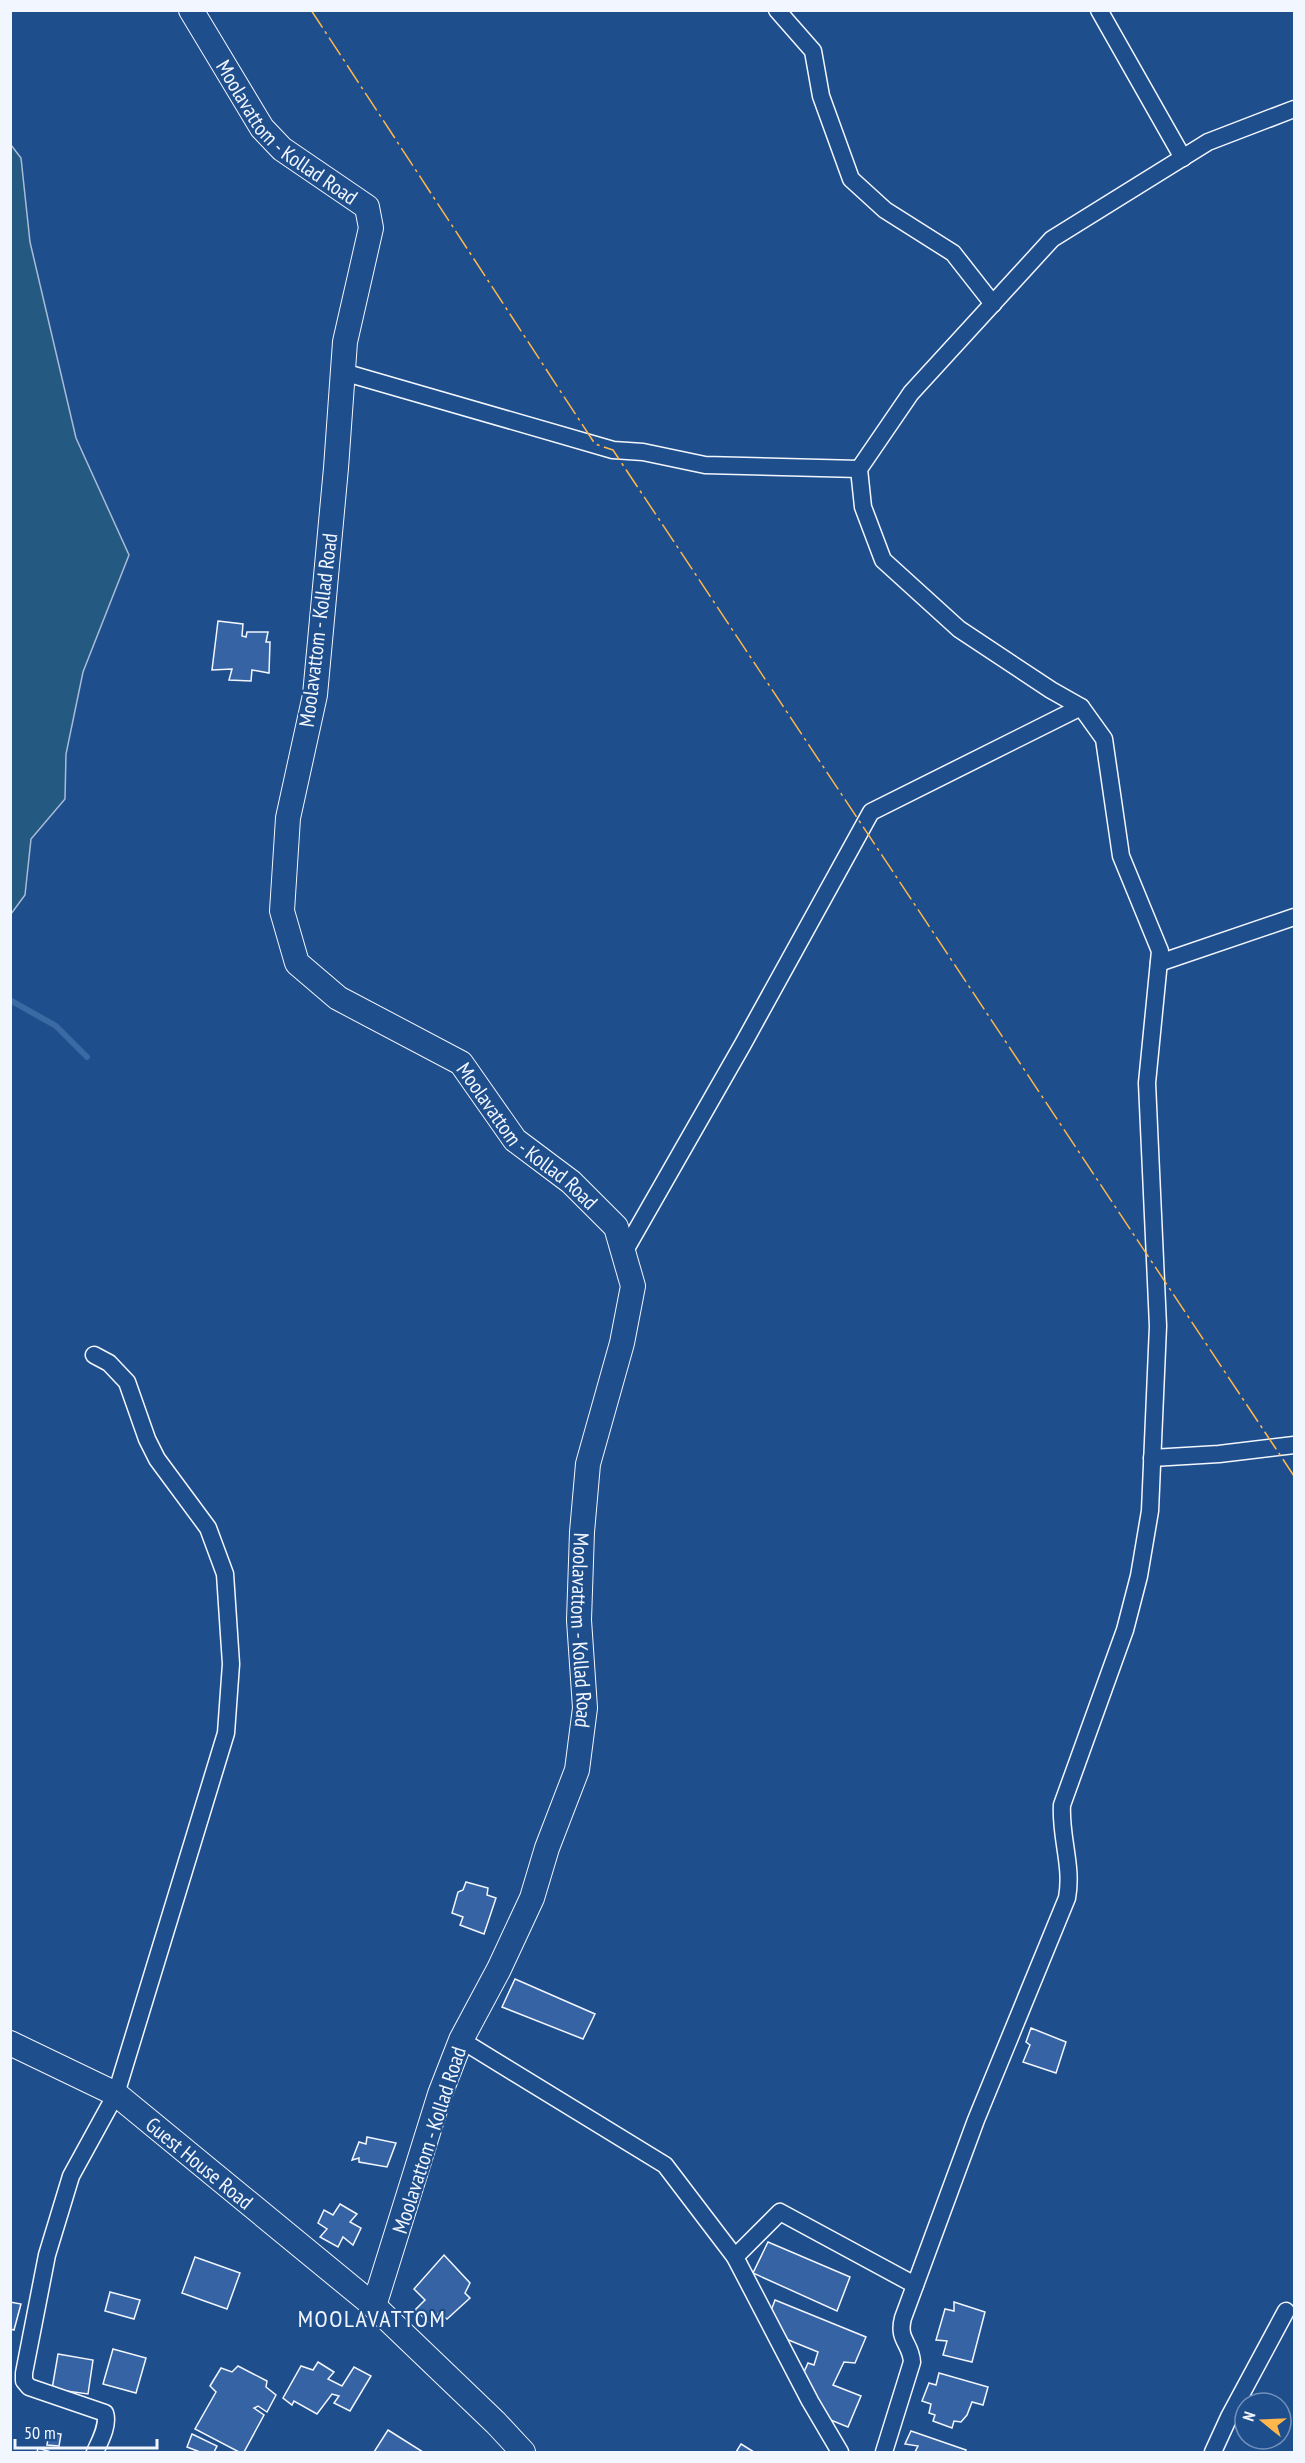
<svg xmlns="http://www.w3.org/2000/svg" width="1305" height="2463" viewBox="0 0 1305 2463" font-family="'PT Sans Narrow',sans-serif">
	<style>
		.green { fill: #245a82; stroke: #a8bbd7; stroke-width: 1.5 }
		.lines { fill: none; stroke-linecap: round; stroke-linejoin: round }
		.stream { stroke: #3b69a3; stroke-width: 6 }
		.building { fill: #3563a3; stroke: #f2f6ff; stroke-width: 1.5 }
		.street-casing { stroke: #f2f6ff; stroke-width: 19 }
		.secondary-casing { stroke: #f2f6ff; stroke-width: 26 }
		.street { stroke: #1f4e8c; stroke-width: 16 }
		.secondary { stroke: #1f4e8c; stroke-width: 24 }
		.power { stroke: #ffb74d; stroke-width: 1.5; stroke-dasharray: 21 4.5 3 4.5; stroke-linecap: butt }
		.labels { text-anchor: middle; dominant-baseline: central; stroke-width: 4.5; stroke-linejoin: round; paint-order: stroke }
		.street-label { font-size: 21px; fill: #f2f6ff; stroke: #1f4e8c }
		.quarter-label { font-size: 24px; letter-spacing: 1.5px; fill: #f2f6ff; stroke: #1f4e8c }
	</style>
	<rect width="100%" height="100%" fill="#1f4e8c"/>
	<!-- green -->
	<polygon class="green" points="11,145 21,158 30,242 76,438 129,555 83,672 66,754 65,799 31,839 25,895 11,914"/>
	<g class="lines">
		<!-- stream -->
		<polyline class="stream" points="10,1000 56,1026 87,1057"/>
	</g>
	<!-- building -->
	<g class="building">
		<polygon points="218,621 243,624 242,636 246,637 247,632 268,632 266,642 270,642 269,673 252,670 251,681 229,680 232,669 212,670"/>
		<polygon points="466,1882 488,1888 487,1895 496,1898 484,1934 460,1925 463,1917 452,1913 458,1892 463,1890"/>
		<polygon points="515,1979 595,2014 583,2039 502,2007"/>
		<polygon points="1031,2028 1066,2042 1056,2073 1023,2062 1030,2045 1026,2042"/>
		<polygon points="367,2137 396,2143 387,2167 359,2162 359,2158 352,2160 359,2142 366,2144"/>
		<polygon points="340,2204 357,2214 350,2222 361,2228 353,2245 343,2237 338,2247 320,2237 327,2229 318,2223 324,2210 333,2215"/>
		<polygon points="768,2242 850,2277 837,2311 753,2273"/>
		<polygon points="444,2255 470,2283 465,2293 470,2298 447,2319 439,2313 430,2323 415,2310 425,2300 414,2289"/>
		<polygon points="195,2257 240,2273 227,2309 182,2293"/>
		<polygon points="110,2292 140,2300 134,2319 105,2311"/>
		<polygon points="775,2300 866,2337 855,2363 844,2362 833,2385 861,2396 848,2427 808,2411 796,2390 808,2363 814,2365 818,2352 764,2330"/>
		<polygon points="10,2302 21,2304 14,2330 10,2329"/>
		<polygon points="954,2302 985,2312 972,2362 943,2355 947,2341 936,2340 945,2309 954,2311"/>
		<polygon points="113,2349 146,2358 136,2393 103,2384"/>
		<polygon points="58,2354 93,2360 88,2394 52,2389"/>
		<polygon points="318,2362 334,2372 328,2379 342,2386 354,2367 371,2376 350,2411 334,2403 339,2396 332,2394 317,2414 294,2401 292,2405 283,2398 301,2366 313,2370"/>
		<polygon points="238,2366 267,2381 266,2387 276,2395 267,2412 258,2406 254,2408 264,2415 244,2452 239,2452 195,2429 216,2392 210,2386 221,2368 232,2372"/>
		<polygon points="939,2373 988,2387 983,2405 972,2402 967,2415 961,2422 954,2421 952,2428 933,2421 935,2415 929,2413 931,2404 922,2401 929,2383 936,2385"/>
		<polygon points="388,2430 423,2452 374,2452"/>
		<polygon points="911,2431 966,2450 965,2452 915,2452 918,2446 905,2444"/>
		<polygon points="49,2432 61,2434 59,2446 47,2445"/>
		<polygon points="192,2434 217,2446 214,2452 200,2452 187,2447"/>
		<polygon points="741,2444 754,2452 736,2452"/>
		<polygon points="38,2448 51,2452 37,2452"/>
	</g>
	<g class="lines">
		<!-- street casing -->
		<g class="street-casing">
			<g id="street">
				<polyline points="777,10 813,51 821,96 851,179 885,210 953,253 993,304"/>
				<polyline points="1099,10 1183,158"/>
				<polyline points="343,372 613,450 643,452 705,465 859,469"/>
				<polyline points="1159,963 1294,917"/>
				<polyline points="623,1254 743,1044 871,812 1081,707"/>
				<path d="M94,1355L109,1363L127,1382L147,1439L157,1459L208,1528L225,1574L231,1664L226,1733L116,2094L71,2176L47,2255L24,2373V2381L29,2387L105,2413C109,2425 100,2441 95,2452"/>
				<polyline points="1152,1458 1219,1454 1294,1445"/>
				<polyline points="461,2040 665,2165 735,2257 810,2401 840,2452"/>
				<polyline points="735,2257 780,2212 915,2285"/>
				<path d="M884,2452L912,2362C911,2343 897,2340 903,2318L976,2120L1067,1898C1073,1866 1060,1837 1062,1805L1125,1630L1139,1576L1150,1511L1158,1326L1147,1083L1160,951L1121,856L1104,739L1081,707L1051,690L959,629L883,560L863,507L859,469L911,393L1052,239L1208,142L1294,109"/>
				<polyline points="1213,2452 1229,2417 1286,2311"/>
			</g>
		</g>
		<!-- secondary casing -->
		<g class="secondary-casing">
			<g id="secondary">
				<path id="s1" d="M191,10L262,128L282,149L367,207L371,228L345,342L336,468L315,695L288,818L282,911L297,963L338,998L461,1063L515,1140L571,1182L616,1227L633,1286L622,1343L588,1464L582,1532L579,1620L585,1708L577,1770L547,1848L532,1898L499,1969L461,2040L440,2094L374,2306"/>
				<path id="s2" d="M10,2043L116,2094L374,2306L496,2423L523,2452"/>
			</g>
		</g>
		<!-- street -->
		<use href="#street" class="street"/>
		<!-- secondary -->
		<use href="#secondary" class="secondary"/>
		<!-- power -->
		<polyline class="power" points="311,10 595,444 613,450 1294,1476"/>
	</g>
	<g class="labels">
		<!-- street labels -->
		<g class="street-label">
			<text stroke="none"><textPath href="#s1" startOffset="158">Moolavattom - Kollad Road</textPath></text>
			<text transform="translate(318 630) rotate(-83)">Moolavattom - Kollad Road</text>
			<text stroke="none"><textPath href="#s1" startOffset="1328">Moolavattom - Kollad Road</textPath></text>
			<text stroke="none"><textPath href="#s1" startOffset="1868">Moolavattom - Kollad Road</textPath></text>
			<text transform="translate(429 2140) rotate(-72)">Moolavattom - Kollad Road</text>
			<text stroke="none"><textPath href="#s2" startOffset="226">Guest House Road</textPath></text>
		</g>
		<!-- quarter labels -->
		<g class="quarter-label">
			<text x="372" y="2318">MOOLAVATTOM</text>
		</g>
	</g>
	<!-- border -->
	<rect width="1305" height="2463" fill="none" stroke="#f2f6ff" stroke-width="24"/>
	<!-- north arrow -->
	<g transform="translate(1263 2421) rotate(288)"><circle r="28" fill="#1f4e8c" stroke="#7391ba" stroke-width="1.5"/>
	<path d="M0-4.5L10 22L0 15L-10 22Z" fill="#ffb74d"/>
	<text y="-9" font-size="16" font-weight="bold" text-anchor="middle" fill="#f2f6ff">N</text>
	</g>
	<!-- scale -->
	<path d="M15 2439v9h142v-9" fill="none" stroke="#f2f6ff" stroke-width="3"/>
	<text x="24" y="2439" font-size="18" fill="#f2f6ff" stroke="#1f4e8c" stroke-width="4.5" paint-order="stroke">50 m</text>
</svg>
